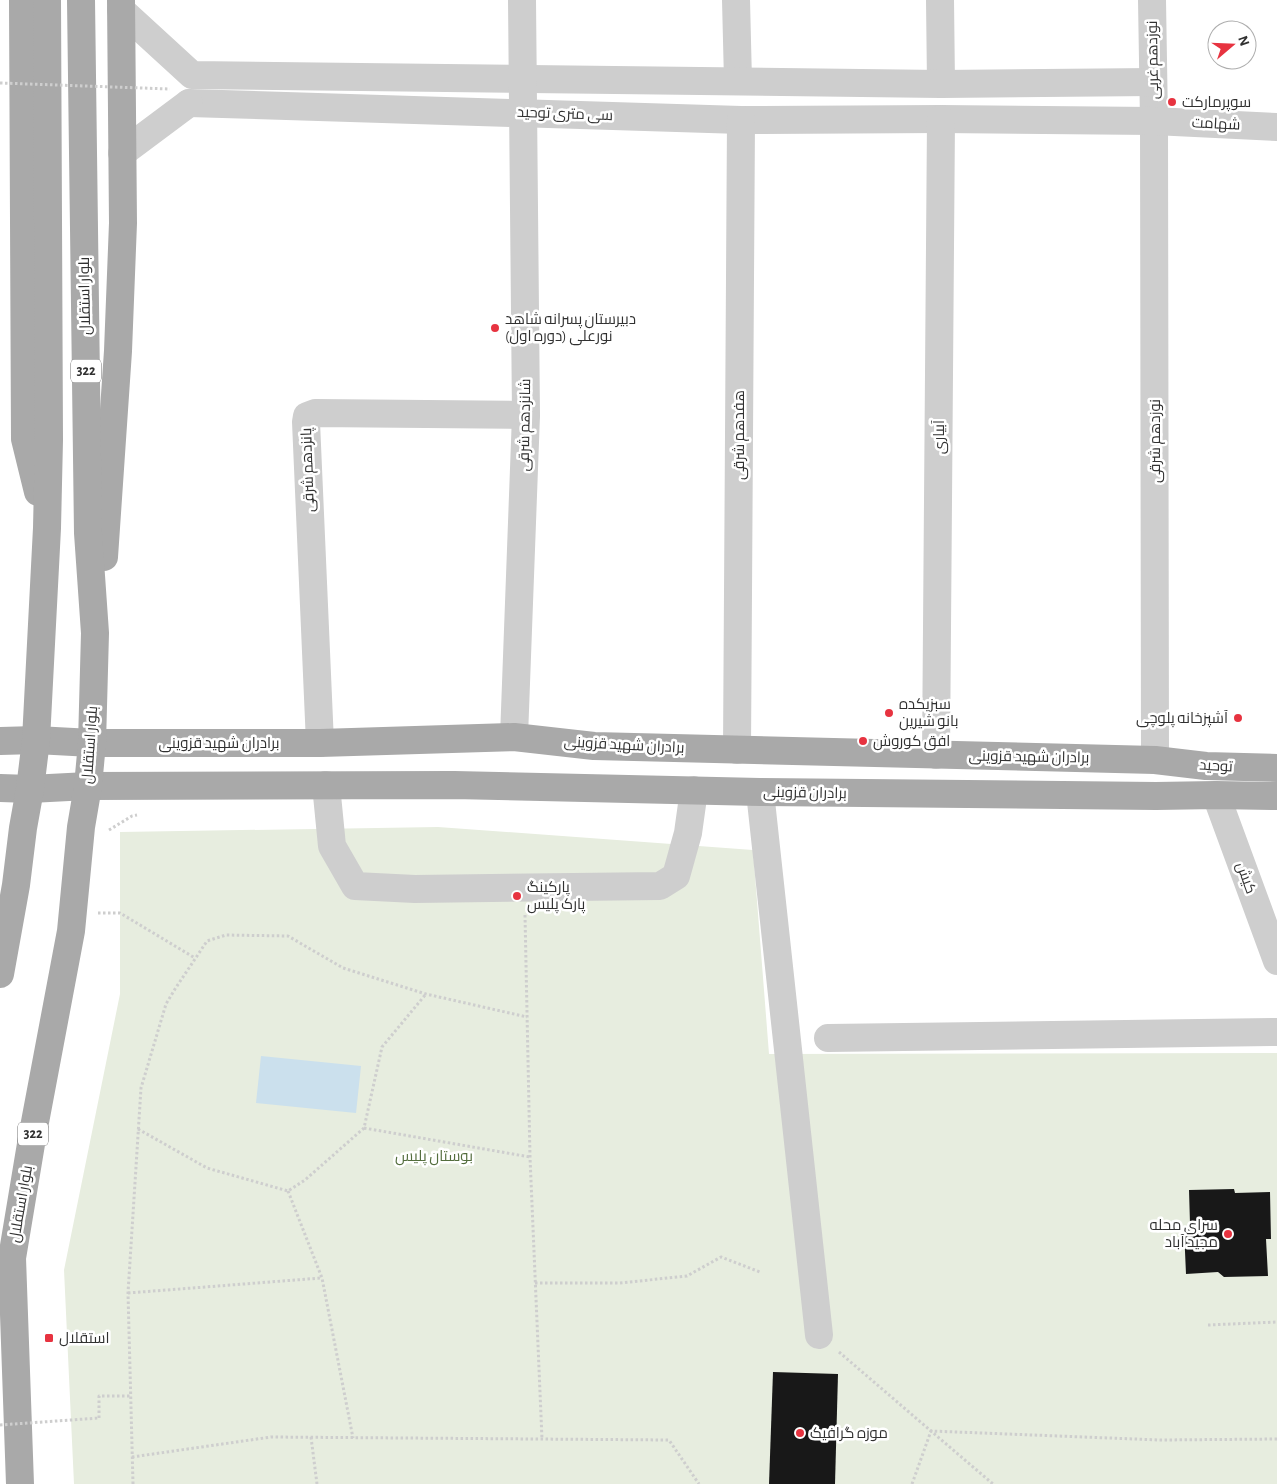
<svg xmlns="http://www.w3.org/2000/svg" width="1277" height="1484" viewBox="0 0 1277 1484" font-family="'Alegreya Sans',Cairo,sans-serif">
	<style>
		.green { fill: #e7eddf }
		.water { fill: #cbe0ed }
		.building { fill: #181818 }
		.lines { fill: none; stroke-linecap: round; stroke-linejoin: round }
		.path { stroke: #cecece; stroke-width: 3; stroke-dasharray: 2.5 2.5; stroke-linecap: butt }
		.minor { stroke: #cecece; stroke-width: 28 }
		.major { stroke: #a9a9a9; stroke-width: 28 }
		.path-bridge { stroke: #cecece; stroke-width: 3; stroke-dasharray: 2.5 2.5; stroke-linecap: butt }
		.poi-dot { fill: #e73340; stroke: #fff; stroke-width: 2 }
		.labels { text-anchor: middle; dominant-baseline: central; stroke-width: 5; stroke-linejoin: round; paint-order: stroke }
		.shield { fill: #fff; stroke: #6f6f6f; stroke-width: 1 }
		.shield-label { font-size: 14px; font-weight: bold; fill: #313131 }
		.street-label { font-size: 15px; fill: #313131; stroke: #fff }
		.poi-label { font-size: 15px; fill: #313131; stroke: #fff; text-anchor: start }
		.park-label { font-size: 15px; fill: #536d3d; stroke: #fff }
	</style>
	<rect width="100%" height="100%" fill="#fff"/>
	<!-- green -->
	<polygon class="green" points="438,827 753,850 769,1054 1277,1053 1277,1484 74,1484 64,1270 120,994 120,832"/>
	<!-- water -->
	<polygon class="water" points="261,1056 361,1066 356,1113 256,1103"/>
	<!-- building -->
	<g class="building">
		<polygon points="1234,1189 1235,1193 1270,1192 1271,1239 1266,1239 1268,1276 1224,1277 1218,1272 1186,1274 1184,1229 1190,1224 1189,1190"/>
		<polygon points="773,1372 838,1374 835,1484 769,1484"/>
	</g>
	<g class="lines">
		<!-- path -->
		<g class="path">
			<polyline points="109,830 132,816 137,815"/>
			<polyline points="98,913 120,913 195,958"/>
			<polyline points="525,915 530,1157 542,1439"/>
			<polyline points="364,1128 530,1157"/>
			<polyline points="138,1129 207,1168 288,1191 305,1180 364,1128 382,1047 426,994"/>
			<polyline points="288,1191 322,1278 353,1438"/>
			<polyline points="535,1283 620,1283 687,1276 721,1257 760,1272"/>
			<polyline points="128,1293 321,1278"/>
			<polyline points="1208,1325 1277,1322"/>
			<polyline points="839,1352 931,1431 1160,1440 1277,1439"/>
			<polyline points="99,1418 99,1396 131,1396"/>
			<polyline points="311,1437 317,1484"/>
			<polyline points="132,1457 271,1437 669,1440 699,1484"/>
			<polyline points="133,1484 128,1293 141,1088 166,1004 175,989 207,941 226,935 288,936 343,968 426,994 527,1017"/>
			<polyline points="912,1484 931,1431 993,1484"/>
		</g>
		<!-- minor -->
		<g class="minor">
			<polyline points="736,0 738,81"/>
			<polyline points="940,0 941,84"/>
			<polyline points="1152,0 1154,121 1155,760"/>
			<polyline points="121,10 192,75 941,84 1153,82"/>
			<polyline points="189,103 741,120 941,119 1154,121 1277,127"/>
			<polyline points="122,153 189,103"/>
			<polyline points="514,737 526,415 522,0"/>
			<polyline points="320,743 306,422 307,416 315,413 526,415"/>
			<polyline points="737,750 741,120"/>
			<polyline points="936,755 941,119"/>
			<polyline points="326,785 332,846 355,886 415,889 660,886 676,876 688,833 694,790"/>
			<polyline points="760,792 819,1335"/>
			<polyline points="1216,795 1277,961"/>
			<polyline points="828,1038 1277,1032"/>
		</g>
		<!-- major -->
		<g class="major">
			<polyline points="23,0 25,439 38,492"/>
			<polyline points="104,557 118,351 123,223 121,0"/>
			<polyline points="0,741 36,740 92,743 320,743 514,737 594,746 1155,760 1206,766 1277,768"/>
			<polyline points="0,788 30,789 88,786 454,785 760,792 1156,796 1216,795 1277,796"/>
			<polyline points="0,974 16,885 23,828 30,789 36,740 47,528 49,440 47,0"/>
			<polyline points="20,1484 12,1258 32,1138 71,931 81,827 88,786 92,743 95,633 88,533 81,0"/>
		</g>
		<!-- path-bridge -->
		<g class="path-bridge">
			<polyline points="0,83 170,89"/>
			<polyline points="0,1425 99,1418"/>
		</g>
	</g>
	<!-- markers -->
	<g class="poi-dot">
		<circle cx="1172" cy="102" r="5"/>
		<circle cx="495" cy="328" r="5"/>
		<circle cx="889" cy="713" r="5"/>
		<circle cx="1238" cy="718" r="5"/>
		<circle cx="863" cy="741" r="5"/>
		<circle cx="517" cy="896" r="5"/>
		<circle cx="1228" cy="1234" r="5"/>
		<rect x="44" y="1333" width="10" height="10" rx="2.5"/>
		<circle cx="800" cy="1433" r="5"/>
	</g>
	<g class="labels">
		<!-- shield labels -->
		<g class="shield">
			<rect x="71" y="359.5" width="30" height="23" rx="4"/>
			<rect x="18" y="1122.5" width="30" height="23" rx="4"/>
		</g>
		<g class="shield-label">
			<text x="86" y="371">322</text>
			<text x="33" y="1134">322</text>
		</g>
		<!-- street labels -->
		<g class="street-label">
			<text transform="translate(1153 60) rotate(-91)">نوزدهم غربی</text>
			<text transform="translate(565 114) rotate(2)">سی متری توحید</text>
			<text transform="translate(1216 124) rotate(3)">شهامت</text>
			<text transform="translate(85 296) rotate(-91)">بلوار استقلال</text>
			<text transform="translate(525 425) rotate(-89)">شانزدهم شرقی</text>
			<text transform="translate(739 435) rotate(-90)">هفدهم شرقی</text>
			<text transform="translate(939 437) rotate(-90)">آبیاری</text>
			<text transform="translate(1155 441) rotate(-90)">نوزدهم شرقی</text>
			<text transform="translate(308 470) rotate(-92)">پانزدهم شرقی</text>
			<text x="219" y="743">برادران شهید قزوینی</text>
			<text transform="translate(90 745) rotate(-86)">بلوار استقلال</text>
			<text transform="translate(624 745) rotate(3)">برادران شهید قزوینی</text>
			<text transform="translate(1029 757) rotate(1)">برادران شهید قزوینی</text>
			<text transform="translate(1216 766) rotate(3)">توحید</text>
			<text transform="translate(805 793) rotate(1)">برادران قزوینی</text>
			<text transform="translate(1246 878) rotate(70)">کیش</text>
			<text transform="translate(21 1204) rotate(-80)">بلوار استقلال</text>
		</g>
		<!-- poi labels -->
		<g class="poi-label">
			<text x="1182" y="102">سوپرمارکت</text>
			<text x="505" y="319">دبیرستان پسرانه شاهد<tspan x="505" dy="17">نورعلی (دوره اول)</tspan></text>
			<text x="899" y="704">سبزیکده<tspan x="899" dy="17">بانو شیرین</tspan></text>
			<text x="1228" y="718" text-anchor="end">آشپزخانه پلوچی</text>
			<text x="873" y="741">افق کوروش</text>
			<text x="527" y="887">پارکینگ<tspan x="527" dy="17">پارک پلیس</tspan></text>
			<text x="1218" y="1225" text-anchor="end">سرای محله<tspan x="1218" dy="17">مجید آباد</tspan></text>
			<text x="59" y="1338">استقلال</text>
			<text x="810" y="1433">موزه گرافیک</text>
		</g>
		<!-- park labels -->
		<g class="park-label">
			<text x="434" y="1156">بوستان پلیس</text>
		</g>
	</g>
	<!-- north arrow -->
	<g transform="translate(1232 45) rotate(71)"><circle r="24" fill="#ffffff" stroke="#adadad"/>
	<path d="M0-4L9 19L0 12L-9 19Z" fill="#e73340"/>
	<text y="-8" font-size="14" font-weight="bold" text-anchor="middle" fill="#313131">N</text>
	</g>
</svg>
